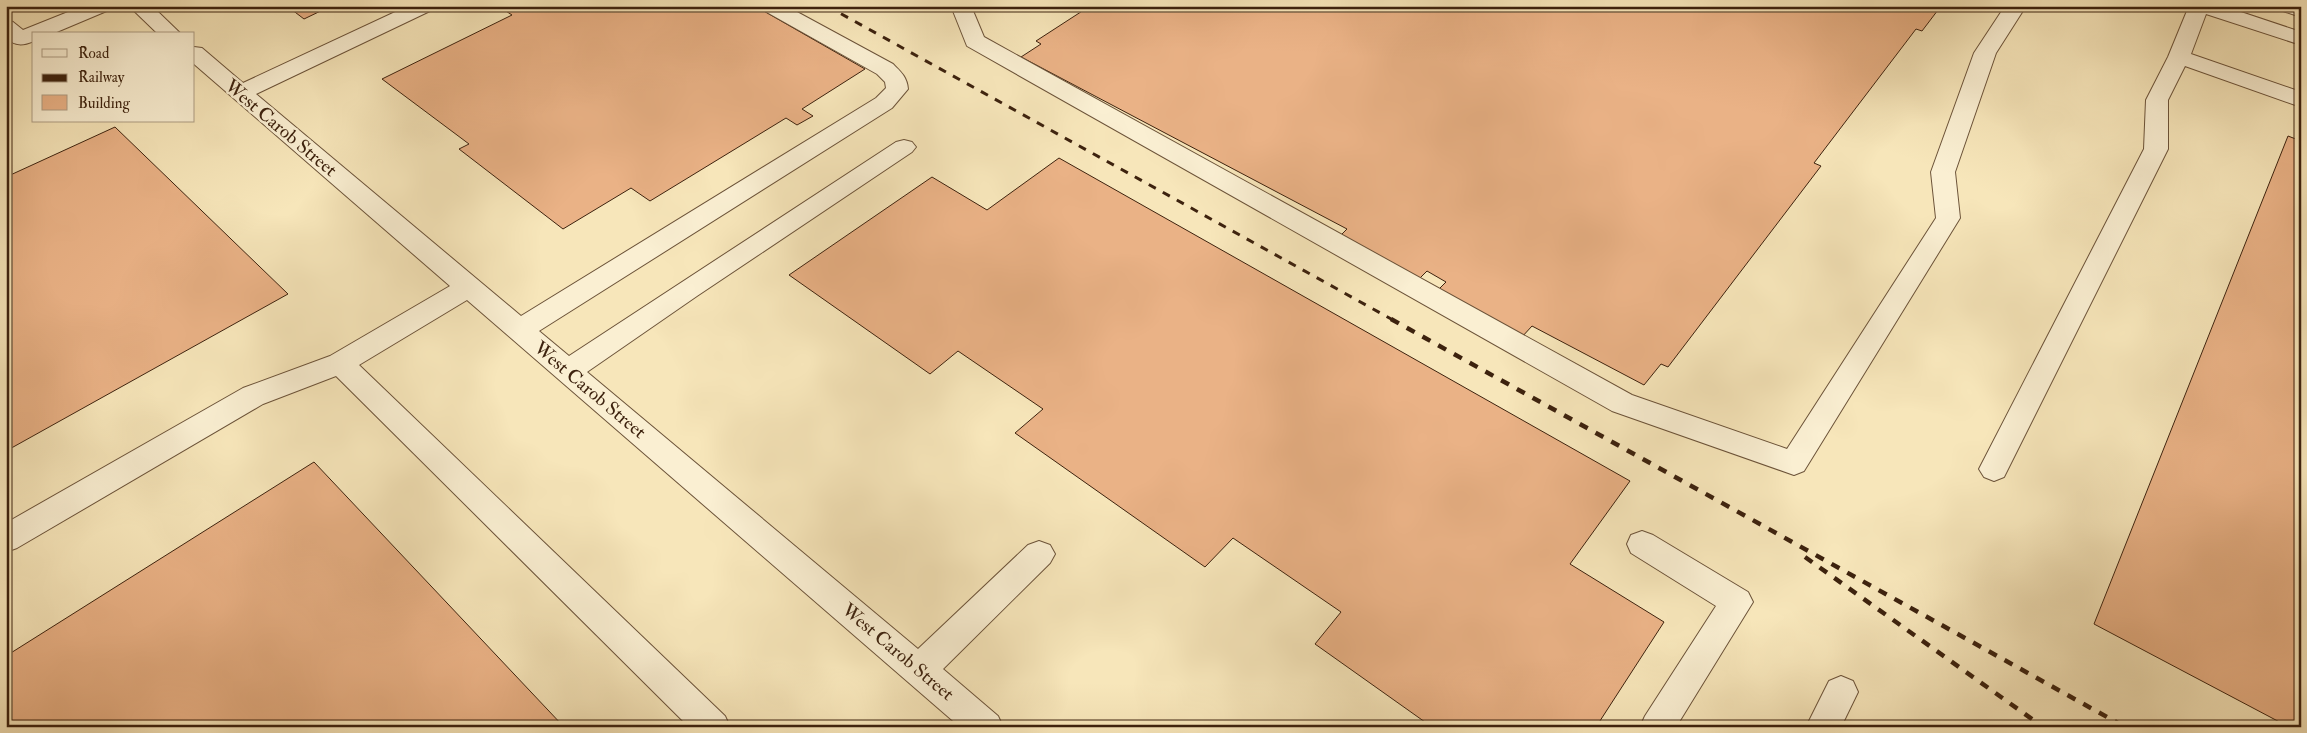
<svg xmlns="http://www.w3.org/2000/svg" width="2307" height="733" viewBox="0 0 2307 733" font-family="'IM FELL Double Pica',serif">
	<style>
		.building { fill: #eab286; stroke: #3d220e }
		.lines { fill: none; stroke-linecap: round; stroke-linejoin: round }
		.minor-casing { stroke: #6c5339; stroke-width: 2 }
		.minor { fill: #faefd2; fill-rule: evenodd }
		.rail-far1 { stroke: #3d220e; stroke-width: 3; stroke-dasharray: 8 8; stroke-linecap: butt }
		.rail { stroke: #3d220e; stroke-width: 4.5; stroke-dasharray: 9 9; stroke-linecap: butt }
		.labels { text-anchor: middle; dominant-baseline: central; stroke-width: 5; stroke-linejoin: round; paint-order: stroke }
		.street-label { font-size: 19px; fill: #3d220e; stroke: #faefd2 }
	</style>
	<rect width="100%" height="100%" fill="#f7e6ba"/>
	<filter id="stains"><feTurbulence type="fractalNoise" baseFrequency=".004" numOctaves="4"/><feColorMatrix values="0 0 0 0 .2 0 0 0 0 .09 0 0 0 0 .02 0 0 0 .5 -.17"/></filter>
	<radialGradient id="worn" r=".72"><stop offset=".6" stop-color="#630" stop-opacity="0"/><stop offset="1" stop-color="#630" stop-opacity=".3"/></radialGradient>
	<!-- building -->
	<g class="building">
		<polygon points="287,6 331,6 304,19"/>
		<polygon points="498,6 755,6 865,69 802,109 813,116 797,125 786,118 650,201 631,188 563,229 459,149 469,144 382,79 512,15"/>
		<polygon points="1090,6 1941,6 1922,31 1916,29 1814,163 1821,166 1668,367 1661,364 1644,385 1532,326 1521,338 1436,292 1446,282 1427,271 1418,280 1338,238 1347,229 1021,57 1041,44 1036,41"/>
		<polygon points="115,127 288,294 6,451 6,177"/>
		<polygon points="2288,136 2301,141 2301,727 2289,727 2094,624"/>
		<polygon points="1059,158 1630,481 1570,564 1664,622 1596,727 1432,727 1315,644 1341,612 1233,538 1205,567 1015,433 1043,409 958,351 930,374 789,275 932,177 987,210"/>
		<polygon points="314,462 564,727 6,727 6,656"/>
	</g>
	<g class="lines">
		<!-- minor casing -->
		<g class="minor-casing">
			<g id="minor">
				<path d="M83,6H112L109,10L52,34H34V41C22,46 16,46 6,38V20L13,22L23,30Z"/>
				<polygon points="129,6 152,6 181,34 158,34"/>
				<path d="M408,6H435L432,10L256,94L521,316L876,98L886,88L885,82L877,74L763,10L760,6H786L893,64C901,72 907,77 908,89L892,108L539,331L569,356L896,142L904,140L912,142L916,147L912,152L697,296L587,372L918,649L1028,545L1039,541L1050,545L1055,554L1050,563L943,669L998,716L1003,727H960L467,300L359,365L725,716L730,727H689L336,376L263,404L17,548L6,552V523L243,388L330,356L450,286L194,64V47L202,48L243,83Z"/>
				<polygon points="951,6 971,6 984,37 1632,395 1787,449 1936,218 1931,172 1974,53 2005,6 2026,6 1996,53 1955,172 1960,218 1804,471 1794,475 1612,411 967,46"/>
				<polygon points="2189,6 2223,6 2301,32 2301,45 2206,14 2191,54 2301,92 2301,107 2185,66 2168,100 2168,149 2004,477 1994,481 1984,477 1979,469 2144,149 2146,100 2168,57"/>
				<polygon points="2277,6 2301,6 2301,17 2280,10"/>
				<polygon points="1642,531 1653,535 1748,592 1753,602 1676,727 1640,727 1645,716 1716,606 1631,553 1627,544 1631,535"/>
				<polygon points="1841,676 1853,681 1858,692 1841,727 1806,727 1829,681"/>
			</g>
		</g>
		<!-- minor -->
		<use href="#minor" class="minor"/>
		<!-- rail-far1 -->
		<polyline class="rail-far1" points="827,6 1393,320"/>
		<!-- rail -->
		<g class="rail">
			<polyline points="1391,319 2125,727"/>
			<polyline points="1805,557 2043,727"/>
		</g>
	</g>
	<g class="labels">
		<!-- street labels -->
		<g class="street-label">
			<text transform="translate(281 128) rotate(40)">West Carob Street</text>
			<text transform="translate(590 390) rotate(40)">West Carob Street</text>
			<text transform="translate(898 652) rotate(40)">West Carob Street</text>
		</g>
	</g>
	<!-- margin -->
	<rect width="2307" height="733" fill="none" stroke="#f7e6ba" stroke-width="25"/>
	<rect x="8" y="8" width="2292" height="718" fill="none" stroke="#3d220e" stroke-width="2.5"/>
	<rect x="12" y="12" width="2282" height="708" fill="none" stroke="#3d220e"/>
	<!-- legend -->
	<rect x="32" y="32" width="162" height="90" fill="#faefd2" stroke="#ae9d84"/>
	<rect x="42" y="49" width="25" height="8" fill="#faefd2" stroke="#ae9d84"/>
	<text x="78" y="58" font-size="15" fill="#3d220e">Road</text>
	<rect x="42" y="74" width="25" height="8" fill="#3d220e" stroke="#ae9d84"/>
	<text x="78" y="82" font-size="15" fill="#3d220e">Railway</text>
	<rect x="42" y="95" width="25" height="15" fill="#eab286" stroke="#ae9d84"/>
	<text x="78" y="108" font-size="15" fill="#3d220e">Building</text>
	<rect width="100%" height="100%" filter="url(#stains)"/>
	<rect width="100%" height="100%" fill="url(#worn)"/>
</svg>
